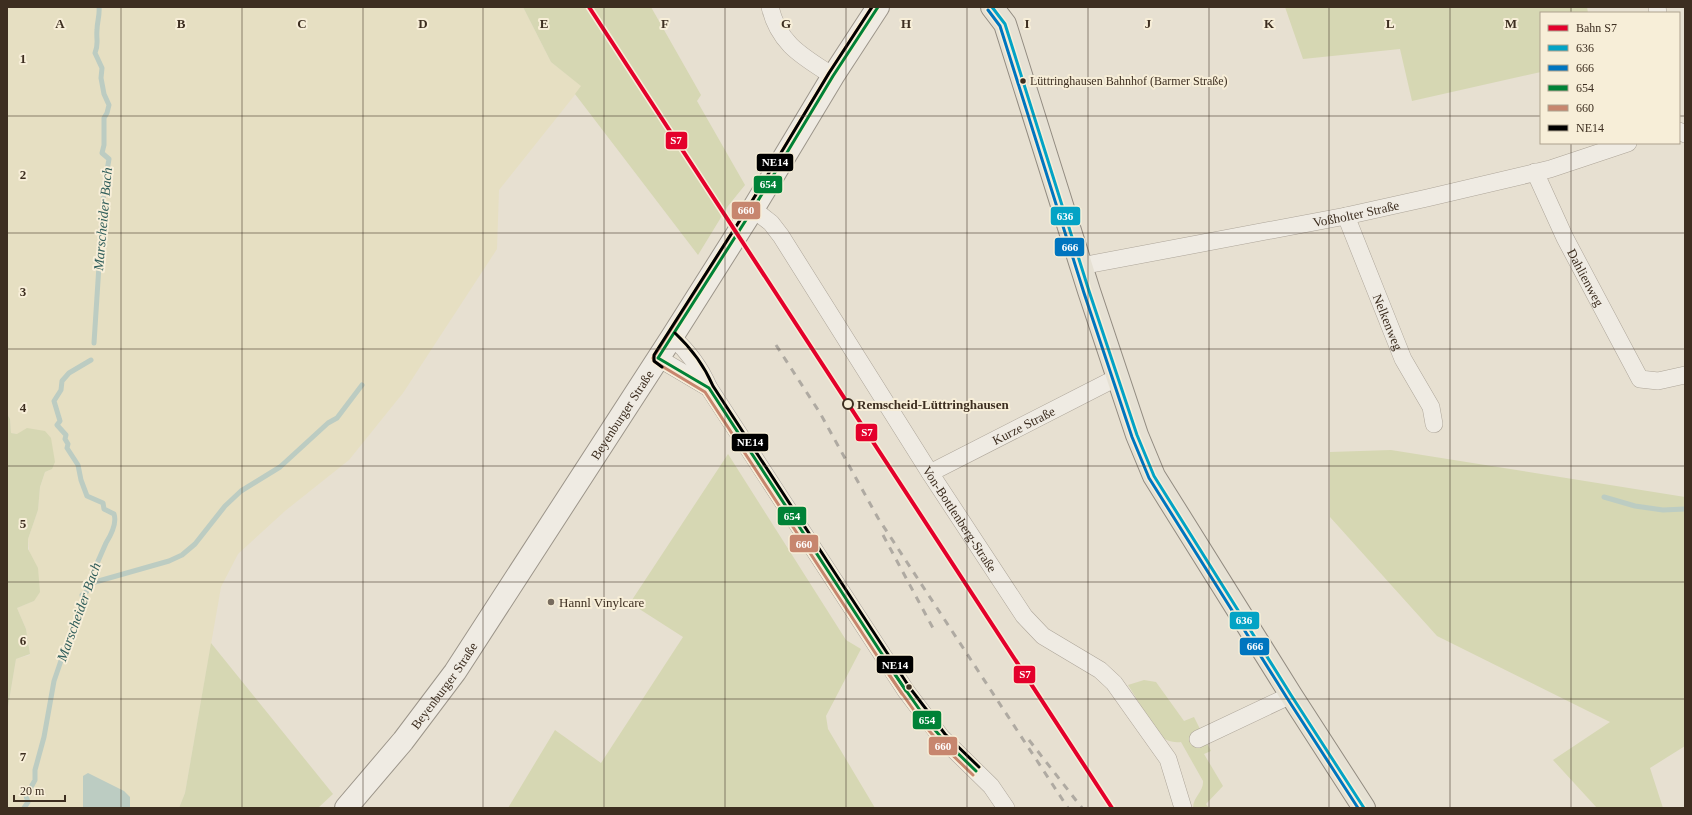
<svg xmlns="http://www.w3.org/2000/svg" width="1692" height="815" viewBox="0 0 1692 815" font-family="Georgia,serif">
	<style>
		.farmland { fill: #e6dfc2 }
		.green { fill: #d6d7b3 }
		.water { fill: #bcccc2 }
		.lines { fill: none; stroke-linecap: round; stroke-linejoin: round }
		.stream { stroke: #bcccc2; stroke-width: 5 }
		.street-casing { stroke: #ada599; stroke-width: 18 }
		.secondary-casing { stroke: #9c958a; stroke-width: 24 }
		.primary-casing { stroke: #928b80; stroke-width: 24 }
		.street { stroke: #efebe3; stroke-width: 17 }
		.secondary { stroke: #efebe3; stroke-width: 22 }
		.primary { stroke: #e6e1d4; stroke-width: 22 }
		.rail { stroke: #afaaa2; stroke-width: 3; stroke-dasharray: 7 7; stroke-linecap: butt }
		.bus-1-casing { stroke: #f7eed8; stroke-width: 6 }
		.bus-2-casing { stroke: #f7eed8; stroke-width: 6 }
		.bus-3-casing { stroke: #f7eed8; stroke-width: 6 }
		.bus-4-casing { stroke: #f7eed8; stroke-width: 6 }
		.bus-5-casing { stroke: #f7eed8; stroke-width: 6 }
		.bus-1 { stroke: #03a3c5; stroke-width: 3 }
		.bus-2 { stroke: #0075bf; stroke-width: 3 }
		.bus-3 { stroke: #008237; stroke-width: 3 }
		.bus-4 { stroke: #c7866e; stroke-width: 3 }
		.bus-5 { stroke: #000; stroke-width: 3 }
		.rail-1-casing { stroke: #f7eed8; stroke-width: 7 }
		.rail-1 { stroke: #e4002b; stroke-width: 4 }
		.grid { fill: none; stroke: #3d2e20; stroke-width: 1; stroke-opacity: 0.55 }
		.bus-dot { fill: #3d2e20; stroke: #f7eed8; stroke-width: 1.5 }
		.stop-dot { fill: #f7eed8; stroke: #3d2e20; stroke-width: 2 }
		.poi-dot { fill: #786c5e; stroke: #f7eed8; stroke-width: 1.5 }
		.labels { text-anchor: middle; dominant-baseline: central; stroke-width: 4; stroke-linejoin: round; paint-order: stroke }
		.bus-label { font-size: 12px; fill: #3d2e20; stroke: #f7eed8; text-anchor: start }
		.street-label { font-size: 13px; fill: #3d2e20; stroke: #f7eed8 }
		.stop-label { font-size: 13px; font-weight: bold; fill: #3d2e20; stroke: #f7eed8; text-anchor: start }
		.poi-label { font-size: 13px; fill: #3d2e20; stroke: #f7eed8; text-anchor: start }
		.water-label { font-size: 14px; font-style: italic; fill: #2f5d5a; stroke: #f7eed8 }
		.grid-label { font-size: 13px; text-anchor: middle; font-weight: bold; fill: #3d2e20; stroke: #f7eed8; stroke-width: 4; stroke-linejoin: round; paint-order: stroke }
		.line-badge { stroke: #f7eed8; stroke-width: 1.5 }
		.badge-label { font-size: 11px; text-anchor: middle; font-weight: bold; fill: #fff }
	</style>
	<rect width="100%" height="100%" fill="#e7e0d1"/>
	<!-- farmland -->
	<polygon class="farmland" points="7,7 523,7 551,62 582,86 499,190 497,249 403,393 349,460 285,511 238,554 221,587 185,793 179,808 7,808 7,713 16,659 30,655 26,629 17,608 34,601 28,539 38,510 40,487 45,472 52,469 17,434 11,433 10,419 7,414"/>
	<!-- green -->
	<g class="green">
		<polygon points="523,7 651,7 701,95 697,101 745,185 728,206 698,255 575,94 581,86 551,62"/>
		<polygon points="1285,7 1587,7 1588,13 1541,13 1541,72 1412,101 1400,49 1303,59"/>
		<polygon points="7,414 10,419 11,433 17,434 27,428 45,431 51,438 55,462 52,469 45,472 40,487 38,510 28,539 28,549 38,568 40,592 34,601 17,608 26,629 30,654 16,659 7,713"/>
		<polygon points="1391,450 1685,497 1685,746 1650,768 1663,808 1597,808 1553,760 1610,722 1437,636 1330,517 1330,452"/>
		<polygon points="728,454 846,640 861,649 826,716 828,729 875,808 508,808 555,730 601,763 683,637 630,603"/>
		<polygon points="211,643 333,794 318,808 179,808 185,793"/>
		<path d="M1144,680L1156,682L1184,721L1194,717L1211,751L1204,754L1223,786L1206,804L1209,808H1193C1193,797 1204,791 1203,781L1181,742C1173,743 1167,741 1160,736L1128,685Z"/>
	</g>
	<!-- water -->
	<polygon class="water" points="88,773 124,791 130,797 130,808 83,808 83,776"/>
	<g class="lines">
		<!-- stream -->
		<g class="stream">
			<path d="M94,343L104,188L109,159L102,153L104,145V118L107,113L109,105L104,94L101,78L102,68L95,53C99,44 96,39 97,30C97,22 100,15 99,7"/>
			<polyline points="1604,497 1635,506 1663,510 1685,509"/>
			<polyline points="88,584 169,561 182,555 195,544 225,506 241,491 280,467 328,423 337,418 362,385"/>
			<path d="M24,808L28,802L26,796L35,780V770L44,737L54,681L65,649L68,648L67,643L72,640V635L84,603L82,595L90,589L88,584L106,543C111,535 117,523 114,514L104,509L103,503L87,496L81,480L78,465L67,448L68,444L65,439L66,435L57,425L60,421L54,401L61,390L62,381L69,373L91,360"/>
		</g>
		<!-- street casing -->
		<g class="street-casing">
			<g id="street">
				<path d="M770,7C779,45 804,57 833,76"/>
				<polyline points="1657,7 1658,13"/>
				<polyline points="1679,131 1685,134"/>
				<path id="s1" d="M1535,172L1565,238L1640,379L1658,381L1685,375"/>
				<path id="s2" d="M753,209L771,223L781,236L930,473L1024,616L1043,636L1100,670L1114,683L1168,759L1183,808"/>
				<path id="s3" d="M1346,216L1403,359L1431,407L1434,424"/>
				<path id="s4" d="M1081,266L1346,216L1427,198L1550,169L1628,143"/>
				<path d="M672,337C689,352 700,367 709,388L906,691L941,737L991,786L1006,808"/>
				<polyline points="658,358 709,388"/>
				<path id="s5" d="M930,473L1118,377"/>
				<polyline points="1198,739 1291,695"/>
			</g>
		</g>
		<!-- secondary casing -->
		<g class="secondary-casing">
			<g id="secondary">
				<path id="s6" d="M346,808L403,741L455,672L672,337L753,209L833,76L878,7"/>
			</g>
		</g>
		<!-- primary casing -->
		<g class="primary-casing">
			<polyline id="primary" points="992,7 1005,24 1089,291 1137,435 1154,476 1291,695 1364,808"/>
		</g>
		<!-- street -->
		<use href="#street" class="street"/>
		<!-- secondary -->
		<use href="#secondary" class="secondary"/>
		<!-- primary -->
		<use href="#primary" class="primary"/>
		<!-- rail -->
		<g class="rail">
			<polyline points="776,345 820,413 878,518 1068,808"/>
			<polyline points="883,535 934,630"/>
			<polyline points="1029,740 1082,808"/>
		</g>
		<!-- bus-1 casing -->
		<g class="bus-1-casing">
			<polyline id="bus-1" points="992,7 1005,24 1089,291 1137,435 1154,476 1291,695 1364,808"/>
		</g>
		<!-- bus-2 casing -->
		<g class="bus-2-casing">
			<polyline id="bus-2" points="988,10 1000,26 1084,293 1132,437 1149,478 1287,698 1358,808"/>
		</g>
		<!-- bus-3 casing -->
		<g class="bus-3-casing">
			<g id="bus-3">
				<polyline points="878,7 833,76 753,209 658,358 709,388 906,691"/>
				<polyline points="886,662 929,723 941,737 976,771"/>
			</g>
		</g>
		<!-- bus-4 casing -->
		<g class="bus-4-casing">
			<g id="bus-4">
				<polyline points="872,7 829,73 749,206 653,358 655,362 705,392 902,694"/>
				<polyline points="882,665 925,726 938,741 973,775"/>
			</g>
		</g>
		<!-- bus-5 casing -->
		<g class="bus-5-casing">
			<g id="bus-5">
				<path d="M675,333C692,349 704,365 713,386L910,688L945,734L979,767"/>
				<polyline points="662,367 654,361 654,355 749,206 829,73 872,7"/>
			</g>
		</g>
		<!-- bus-1 -->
		<use href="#bus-1" class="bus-1"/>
		<!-- bus-2 -->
		<use href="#bus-2" class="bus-2"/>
		<!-- bus-3 -->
		<use href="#bus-3" class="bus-3"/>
		<!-- bus-4 -->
		<use href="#bus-4" class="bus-4"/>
		<!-- bus-5 -->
		<use href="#bus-5" class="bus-5"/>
		<!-- rail-1 casing -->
		<g class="rail-1-casing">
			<polyline id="rail-1" points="589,7 1112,808"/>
		</g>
		<!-- rail-1 -->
		<use href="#rail-1" class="rail-1"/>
	</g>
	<!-- grid -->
	<path class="grid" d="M121,7V808M242,7V808M363,7V808M483,7V808M604,7V808M725,7V808M846,7V808M967,7V808M1088,7V808M1209,7V808M1329,7V808M1450,7V808M1571,7V13M7,116H1541M1679,116H1685M1571,143V808M7,233H1685M7,349H1685M7,466H1685M7,582H1685M7,699H1685"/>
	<!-- markers -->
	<g class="bus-dot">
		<circle cx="1023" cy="81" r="3.5"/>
		<circle cx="909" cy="687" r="3.5"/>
	</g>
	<circle class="stop-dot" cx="848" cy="404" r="5"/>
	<circle class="poi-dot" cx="551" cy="602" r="4"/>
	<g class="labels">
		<!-- bus labels -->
		<g class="bus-label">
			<text x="1030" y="81">Lüttringhausen Bahnhof (Barmer Straße)</text>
		</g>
		<!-- street labels -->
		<g class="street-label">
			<text stroke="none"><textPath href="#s4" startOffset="280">Voßholter Straße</textPath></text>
			<text stroke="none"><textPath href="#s1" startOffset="117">Dahlienweg</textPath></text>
			<text stroke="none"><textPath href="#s3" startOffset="114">Nelkenweg</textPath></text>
			<text stroke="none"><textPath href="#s6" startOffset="481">Beyenburger Straße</textPath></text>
			<text stroke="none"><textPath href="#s5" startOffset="105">Kurze Straße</textPath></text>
			<text stroke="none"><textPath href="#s2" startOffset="374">Von-Bottlenberg-Straße</textPath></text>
			<text stroke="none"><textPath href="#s6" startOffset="157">Beyenburger Straße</textPath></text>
		</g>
		<!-- stop labels -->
		<g class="stop-label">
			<text x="857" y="404">Remscheid-Lüttringhausen</text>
		</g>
		<!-- poi labels -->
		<g class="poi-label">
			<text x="559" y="602">Hannl Vinylcare</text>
		</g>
		<!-- water labels -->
		<g class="water-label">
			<text transform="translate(103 219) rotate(-85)">Marscheider Bach</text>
			<text transform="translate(79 612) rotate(-70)">Marscheider Bach</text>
		</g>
	</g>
	<g class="grid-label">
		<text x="60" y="28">A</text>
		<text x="181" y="28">B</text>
		<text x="302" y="28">C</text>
		<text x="423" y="28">D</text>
		<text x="544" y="28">E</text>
		<text x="665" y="28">F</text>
		<text x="786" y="28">G</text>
		<text x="906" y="28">H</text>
		<text x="1027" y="28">I</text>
		<text x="1148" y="28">J</text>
		<text x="1269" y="28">K</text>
		<text x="1390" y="28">L</text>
		<text x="1511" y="28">M</text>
		<text x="23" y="63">1</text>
		<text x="23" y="179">2</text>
		<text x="23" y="296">3</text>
		<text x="23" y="412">4</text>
		<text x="23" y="528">5</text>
		<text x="23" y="645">6</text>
		<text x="23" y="761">7</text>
	</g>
	<g class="line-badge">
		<rect x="665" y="131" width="23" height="19" rx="4" fill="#e4002b"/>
		<rect x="756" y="153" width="38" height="19" rx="4" fill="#000"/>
		<rect x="753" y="175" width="30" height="19" rx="4" fill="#008237"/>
		<rect x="731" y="201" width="30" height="19" rx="4" fill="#c7866e"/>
		<rect x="1050" y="206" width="31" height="20" rx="4" fill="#03a3c5"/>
		<rect x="1054" y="237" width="31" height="20" rx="4" fill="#0075bf"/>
		<rect x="855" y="423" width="23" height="19" rx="4" fill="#e4002b"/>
		<rect x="731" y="433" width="38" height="19" rx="4" fill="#000"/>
		<rect x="777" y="506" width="30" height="20" rx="4" fill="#008237"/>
		<rect x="789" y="534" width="30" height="19" rx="4" fill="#c7866e"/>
		<rect x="1229" y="611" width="31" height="19" rx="4" fill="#03a3c5"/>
		<rect x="1239" y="637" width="31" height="19" rx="4" fill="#0075bf"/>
		<rect x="876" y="655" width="38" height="19" rx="4" fill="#000"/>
		<rect x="1013" y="665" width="23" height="19" rx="4" fill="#e4002b"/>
		<rect x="912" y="710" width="30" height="20" rx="4" fill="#008237"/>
		<rect x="928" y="736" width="30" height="20" rx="4" fill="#c7866e"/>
	</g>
	<g class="badge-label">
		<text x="676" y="144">S7</text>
		<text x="775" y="166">NE14</text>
		<text x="768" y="188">654</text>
		<text x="746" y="214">660</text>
		<text x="1065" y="220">636</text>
		<text x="1070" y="251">666</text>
		<text x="867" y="436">S7</text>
		<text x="750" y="446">NE14</text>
		<text x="792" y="520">654</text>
		<text x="804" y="548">660</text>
		<text x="1244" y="624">636</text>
		<text x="1255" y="650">666</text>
		<text x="895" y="669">NE14</text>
		<text x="1025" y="678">S7</text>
		<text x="927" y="724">654</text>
		<text x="943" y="750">660</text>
	</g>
	<!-- border -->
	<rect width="1692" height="815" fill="none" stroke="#3d2e20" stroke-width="16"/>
	<!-- legend -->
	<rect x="1540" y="12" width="140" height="132" fill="#f7eed8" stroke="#ada18e"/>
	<rect x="1548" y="25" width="20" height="6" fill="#e4002b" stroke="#ada18e"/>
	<text x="1576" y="32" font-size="12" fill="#3d2e20">Bahn S7</text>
	<rect x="1548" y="45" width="20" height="6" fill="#03a3c5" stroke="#ada18e"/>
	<text x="1576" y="52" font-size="12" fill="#3d2e20">636</text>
	<rect x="1548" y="65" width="20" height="6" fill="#0075bf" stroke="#ada18e"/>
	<text x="1576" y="72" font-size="12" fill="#3d2e20">666</text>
	<rect x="1548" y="85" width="20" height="6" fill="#008237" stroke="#ada18e"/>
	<text x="1576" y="92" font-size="12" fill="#3d2e20">654</text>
	<rect x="1548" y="105" width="20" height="6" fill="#c7866e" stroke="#ada18e"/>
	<text x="1576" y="112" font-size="12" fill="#3d2e20">660</text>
	<rect x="1548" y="125" width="20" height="6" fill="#000000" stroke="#ada18e"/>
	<text x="1576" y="132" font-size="12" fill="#3d2e20">NE14</text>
	<!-- scale -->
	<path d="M14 795v6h51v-6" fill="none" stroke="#3d2e20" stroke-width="2"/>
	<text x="20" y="795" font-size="12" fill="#3d2e20" stroke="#f7eed8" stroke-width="3" paint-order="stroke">20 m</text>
</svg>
